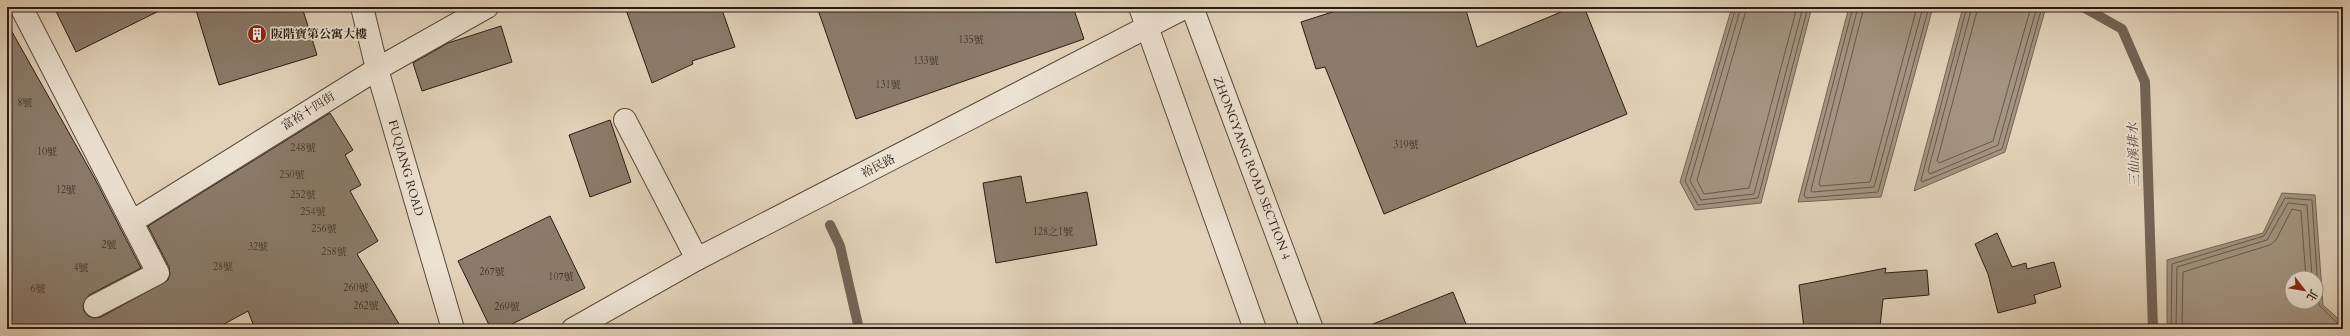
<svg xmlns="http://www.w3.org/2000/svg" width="2350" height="336" viewBox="0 0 2350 336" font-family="Cardo,'Noto Serif TC',serif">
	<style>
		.water { fill: #a39481; stroke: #736455; fill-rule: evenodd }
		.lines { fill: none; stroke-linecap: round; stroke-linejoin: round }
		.shore { stroke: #66584a; stroke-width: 1 }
		.stream { stroke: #736455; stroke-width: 10 }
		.building { fill: #8a7b6a; stroke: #2a1c14 }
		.minor-casing { stroke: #584a3d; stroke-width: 24 }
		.minor { stroke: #ece2d2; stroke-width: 22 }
		.labels { text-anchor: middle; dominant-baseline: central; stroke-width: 3.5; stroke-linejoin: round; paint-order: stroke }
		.number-label { font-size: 10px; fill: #42342a }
		.poi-label { font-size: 12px; font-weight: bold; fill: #2a1c14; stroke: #ece2d2; text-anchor: start }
		.street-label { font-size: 12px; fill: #2a1c14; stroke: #ece2d2 }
		.water-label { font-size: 13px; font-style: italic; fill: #54463a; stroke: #ece2d2 }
	</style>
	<rect width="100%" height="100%" fill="#e2d2b9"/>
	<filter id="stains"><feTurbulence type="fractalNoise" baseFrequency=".005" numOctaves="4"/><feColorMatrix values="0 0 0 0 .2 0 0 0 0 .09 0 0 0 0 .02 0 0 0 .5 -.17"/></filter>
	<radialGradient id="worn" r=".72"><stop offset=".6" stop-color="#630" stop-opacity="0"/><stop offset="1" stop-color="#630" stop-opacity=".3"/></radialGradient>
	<!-- water -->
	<g class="water">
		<polygon points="1732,7 1812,7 1761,203 1695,210 1680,182"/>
		<polygon points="1849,7 1933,7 1881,197 1798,202"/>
		<polygon points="1963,7 2046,7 2005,152 1914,191"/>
		<path d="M2282,193L2315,195L2323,305L2343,323V329H2167V260L2263,233ZM2292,278H2316V302H2292Z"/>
	</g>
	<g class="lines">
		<!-- shore -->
		<g class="shore">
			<polyline points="1736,7 1685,181 1698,205 1758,198 1808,7"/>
			<polyline points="1741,7 1690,181 1701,200 1754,194 1803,7"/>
			<polyline points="1747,7 1697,180 1704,194 1749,188 1797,7"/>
			<polyline points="1853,7 1804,195 1806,198 1878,192 1929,7"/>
			<polyline points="1858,7 1811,190 1812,192 1874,187 1923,7"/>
			<polyline points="1864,7 1819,183 1820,186 1870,182 1917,7"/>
			<polyline points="1967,7 1921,180 1922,182 2002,149 2042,7"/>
			<polyline points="1972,7 1928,171 1930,174 1998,145 2037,7"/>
			<polyline points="1978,7 1937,161 1939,163 1993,141 2031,7"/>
			<polyline points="2171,329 2172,264 2264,236 2285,198 2312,200 2319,305 2339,325 2343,326"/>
			<polyline points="2176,329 2177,267 2267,240 2288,203 2307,205 2312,278"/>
			<polyline points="2182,329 2183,272 2270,245 2276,240 2292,209 2301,211 2306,278"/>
		</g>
		<!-- stream -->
		<g class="stream">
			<polyline points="2083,7 2122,29 2145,82 2153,329"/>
			<polyline points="830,225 840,246 859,329"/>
		</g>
	</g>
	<!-- building -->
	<g class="building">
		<polygon points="54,7 167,7 76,52"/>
		<polygon points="195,7 302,7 317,55 219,85"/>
		<polygon points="625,7 721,7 735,47 692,61 693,64 652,83"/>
		<polygon points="817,7 1073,7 1084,39 856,119"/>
		<polygon points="1348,7 1465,7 1477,47 1573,7 1584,7 1627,114 1384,214 1325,67 1316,69 1301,22"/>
		<polygon points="7,23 95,179 141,268 89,295 83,305 84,311 88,316 94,318 101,317 168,280 170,274 169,267 148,226 330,113 353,150 345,155 361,185 350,191 378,241 357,254 402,329 255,329 248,311 215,329 7,329"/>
		<polygon points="501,26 512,62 422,91 413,63 448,43"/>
		<polygon points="610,120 631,182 590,197 569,135"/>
		<polygon points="1021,176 1026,203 1087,192 1097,245 996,263 983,183"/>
		<polygon points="550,216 585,288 502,329 491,329 458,261"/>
		<polygon points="1997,233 2012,267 2026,263 2027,269 2054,262 2061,287 2034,295 2036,303 1998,313 1988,274 1975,244"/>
		<polygon points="1886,268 1885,273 1927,270 1929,295 1883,299 1880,326 1859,329 1804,329 1799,285"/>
		<polygon points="1453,292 1468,329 1363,329 1363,328"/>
	</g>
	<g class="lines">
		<!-- minor casing -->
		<g class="minor-casing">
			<g id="minor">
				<polyline points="21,7 158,273 95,306"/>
				<polyline points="362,7 377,69 453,329"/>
				<polyline points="1140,7 1255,329"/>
				<polyline points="1192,7 1312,329"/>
				<polyline points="625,120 697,259"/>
				<polyline points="133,221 377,69 487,7"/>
				<polyline points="573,329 697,259 1186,7"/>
			</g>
		</g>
		<!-- minor -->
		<use href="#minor" class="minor"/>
	</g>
	<!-- icons -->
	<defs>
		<g id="building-disc" transform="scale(1)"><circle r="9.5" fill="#8f2418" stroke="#ece2d2"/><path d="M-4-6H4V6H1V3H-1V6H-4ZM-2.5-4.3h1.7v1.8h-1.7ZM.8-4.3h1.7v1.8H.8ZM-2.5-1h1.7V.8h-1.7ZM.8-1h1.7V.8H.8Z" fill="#fff"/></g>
	</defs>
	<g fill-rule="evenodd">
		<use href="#building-disc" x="257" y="34"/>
	</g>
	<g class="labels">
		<!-- number labels -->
		<g class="number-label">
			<text x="971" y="40">135號</text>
			<text x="926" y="61">133號</text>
			<text x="888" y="85">131號</text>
			<text x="25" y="103">8號</text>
			<text x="1406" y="145">319號</text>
			<text x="303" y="148">248號</text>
			<text x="47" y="152">10號</text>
			<text x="292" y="175">250號</text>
			<text x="66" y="190">12號</text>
			<text x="303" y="195">252號</text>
			<text x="313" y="212">254號</text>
			<text x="324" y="229">256號</text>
			<text x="1053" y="232">128之1號</text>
			<text x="109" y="245">2號</text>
			<text x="258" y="247">32號</text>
			<text x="334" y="252">258號</text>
			<text x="223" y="267">28號</text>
			<text x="81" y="268">4號</text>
			<text x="492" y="272">267號</text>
			<text x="561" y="277">107號</text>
			<text x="356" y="288">260號</text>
			<text x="38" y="289">6號</text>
			<text x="366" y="306">262號</text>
			<text x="507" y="307">269號</text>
		</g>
		<!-- poi labels -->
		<g class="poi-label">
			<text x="271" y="34">阪階寶第公寓大樓</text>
		</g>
		<!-- street labels -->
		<g class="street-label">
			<text transform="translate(308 111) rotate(-32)">富裕十四街</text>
			<text transform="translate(878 166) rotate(-27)">裕民路</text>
			<text transform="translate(406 168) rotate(74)">FUQIANG ROAD</text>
			<text transform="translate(1252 168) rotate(69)">ZHONGYANG ROAD SECTION 4</text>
		</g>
		<!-- water labels -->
		<g class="water-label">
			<text transform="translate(2134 155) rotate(-92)">三仙溪排水</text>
		</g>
	</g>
	<!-- margin -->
	<rect width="2350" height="336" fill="none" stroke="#e2d2b9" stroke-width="24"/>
	<rect x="8" y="8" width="2334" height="320" fill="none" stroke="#2a1c14" stroke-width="2"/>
	<rect x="12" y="12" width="2326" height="312" fill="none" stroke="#2a1c14"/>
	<!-- north arrow -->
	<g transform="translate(2304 290) rotate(121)"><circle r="19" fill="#ece2d2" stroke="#9e9386"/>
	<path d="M0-3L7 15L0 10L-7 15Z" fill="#8f2418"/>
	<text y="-6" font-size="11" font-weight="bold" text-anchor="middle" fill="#2a1c14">北</text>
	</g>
	<rect width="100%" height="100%" filter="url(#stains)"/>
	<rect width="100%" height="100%" fill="url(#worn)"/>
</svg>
